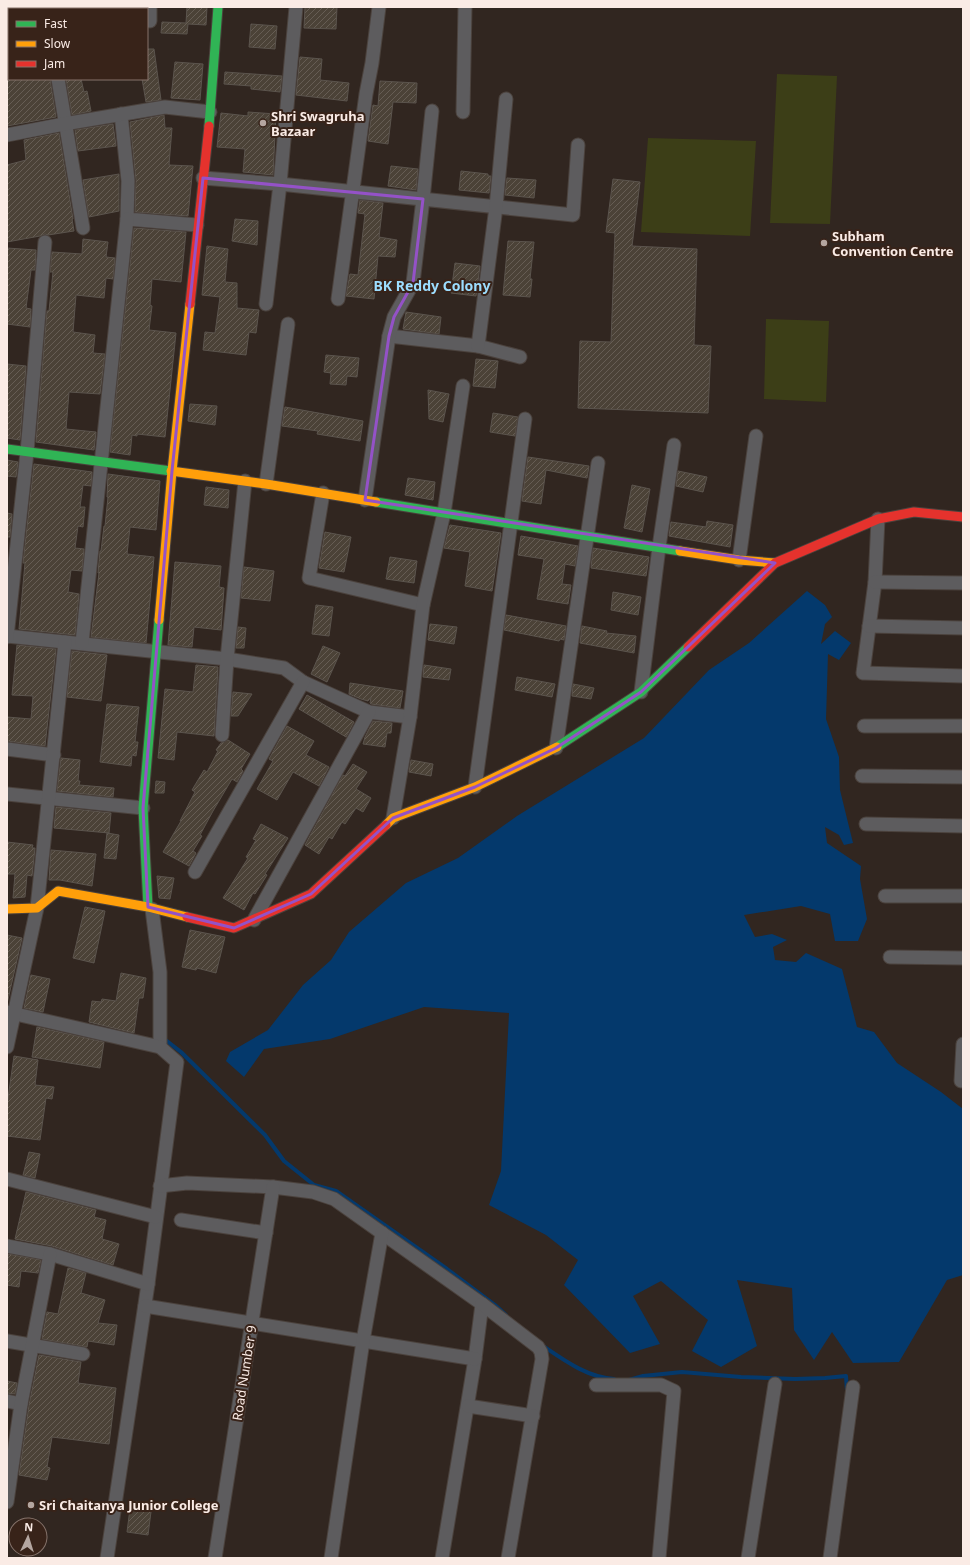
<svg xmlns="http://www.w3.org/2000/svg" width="970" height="1565" viewBox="0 0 970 1565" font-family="'Noto Sans',sans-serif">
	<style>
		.green { fill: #3c3e17 }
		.water { fill: #04396c }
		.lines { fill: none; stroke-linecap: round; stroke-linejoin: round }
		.stream { stroke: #04396c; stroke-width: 4 }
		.building { fill: url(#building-hatch); stroke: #5b544d }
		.street-casing { stroke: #4b423d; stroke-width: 15 }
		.fast-casing { stroke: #4b423d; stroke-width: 11 }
		.slow-casing { stroke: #4b423d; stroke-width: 11 }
		.jam-casing { stroke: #4b423d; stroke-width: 11 }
		.street { stroke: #5d5c5e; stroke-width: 13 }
		.fast { stroke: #30b455; stroke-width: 9 }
		.slow { stroke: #ff9f0a; stroke-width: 9 }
		.jam { stroke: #e5322d; stroke-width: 9 }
		.marked { fill: none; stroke: #9452c7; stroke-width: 3; stroke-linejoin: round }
		.poi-dot { fill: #b4a6a0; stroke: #382319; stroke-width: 1.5 }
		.labels { text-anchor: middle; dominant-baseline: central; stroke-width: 4; stroke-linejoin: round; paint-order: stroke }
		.poi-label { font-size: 13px; font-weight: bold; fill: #faebe5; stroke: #382319; text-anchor: start }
		.street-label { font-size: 13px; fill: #faebe5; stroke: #382319 }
		.neighbourhood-label { font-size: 14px; font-weight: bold; fill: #9cddfe; stroke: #382319 }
	</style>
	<defs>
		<pattern id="building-hatch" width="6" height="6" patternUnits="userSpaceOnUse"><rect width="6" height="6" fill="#4b4237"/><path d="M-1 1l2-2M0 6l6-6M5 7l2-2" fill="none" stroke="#665d54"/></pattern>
	</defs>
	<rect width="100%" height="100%" fill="#312620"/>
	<!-- green -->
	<g class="green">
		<polygon points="777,74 837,76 830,224 770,223"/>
		<polygon points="648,138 756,141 750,236 641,232"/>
		<polygon points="766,319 829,321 826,402 764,399"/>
	</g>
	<!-- water -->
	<polygon class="water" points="807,591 825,605 832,617 825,624 821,644 835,631 851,643 839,660 828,654 826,719 839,757 840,790 853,843 844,845 839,835 825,827 827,843 861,866 860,879 867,919 858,941 835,941 830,914 801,906 744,915 755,937 772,934 787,940 773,947 775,960 796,962 806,953 842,969 857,1027 874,1032 897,1063 941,1092 963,1109 963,1275 947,1280 899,1362 853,1363 832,1332 814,1360 794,1330 792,1288 737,1280 757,1346 721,1367 692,1351 708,1320 661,1281 633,1296 660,1344 630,1353 564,1285 578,1260 546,1235 489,1205 501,1171 509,1013 424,1007 330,1039 264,1049 244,1077 226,1061 230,1052 268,1030 303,985 331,960 349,932 406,883 458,858 517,816 644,738 709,670 749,643"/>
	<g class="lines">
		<!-- stream -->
		<g class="stream">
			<polyline points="163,1038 181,1052 265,1135 284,1161 314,1185 336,1191 447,1269 495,1305 506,1315"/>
			<path d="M543,1346C565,1361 587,1377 614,1379"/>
			<polyline points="629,1380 643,1376 682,1372 741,1377 795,1379 825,1378 846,1376 847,1391"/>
		</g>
	</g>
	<!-- building -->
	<g class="building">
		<polygon points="187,7 207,7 206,25 188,24 187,34 161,33 162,22 186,23"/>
		<polygon points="305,7 337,7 336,29 304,28"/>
		<polygon points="251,24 277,26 275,49 249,47"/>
		<polygon points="147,49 154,49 161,100 146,102 142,79 147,79"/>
		<polygon points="300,57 322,59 320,80 349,83 347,101 296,95"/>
		<polygon points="175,62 203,64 200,100 171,98"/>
		<polygon points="225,72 282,76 280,92 251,89 251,86 224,84"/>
		<polygon points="7,79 50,79 56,117 7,126"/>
		<polygon points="66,79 81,79 84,92 87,91 91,111 72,115"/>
		<polygon points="380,81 417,83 416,103 393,102 388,144 368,141 373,105 378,106"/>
		<polygon points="248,112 276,114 273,175 243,172 245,149 217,147 221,113 248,116"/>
		<polygon points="164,115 165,128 172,128 169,165 193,166 188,216 135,212 136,180 130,122"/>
		<polygon points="113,124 116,146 78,151 75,130"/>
		<polygon points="59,133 73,219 72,219 74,231 48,235 45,234 40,236 7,242 7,165 26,160 24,140"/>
		<polygon points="391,166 418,169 416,190 388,186"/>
		<polygon points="461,171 488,174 488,176 491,176 489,193 459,190"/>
		<polygon points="119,174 119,211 89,217 83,180"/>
		<polygon points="507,178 536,180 534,198 505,195"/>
		<polygon points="613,179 640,182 632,246 697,249 694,345 711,346 708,413 578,408 580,341 611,342 615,233 606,232"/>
		<polygon points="360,200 383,203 379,237 397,240 395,257 378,256 374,299 346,296 350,274 358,275 365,214 358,213"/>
		<polygon points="235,219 258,221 257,245 232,241"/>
		<polygon points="134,228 186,232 181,282 152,279 150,305 152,306 149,330 176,333 165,437 137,434 137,436 132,435 130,455 110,452"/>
		<polygon points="83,239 108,242 106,257 115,258 113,279 106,278 104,298 76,295 73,332 95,335 93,353 105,354 100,394 69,392 66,429 96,432 94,450 36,442 47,311 49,311 53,272 50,272 52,252 82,254"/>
		<polygon points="508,241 534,242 530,279 532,279 530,297 503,295"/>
		<polygon points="207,246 228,249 225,282 237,283 237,308 259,310 256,333 249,332 246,355 203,350 205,332 215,333 220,297 202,295"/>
		<polygon points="7,248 36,250 35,270 31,270 26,308 31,309 30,327 7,324"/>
		<polygon points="455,263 480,266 476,296 451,293"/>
		<polygon points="406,312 441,317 439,334 403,329"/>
		<polygon points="326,355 359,358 357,377 347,376 346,385 330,384 331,373 324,372"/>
		<polygon points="476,359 498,361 495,388 473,386"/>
		<polygon points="7,364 26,366 20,440 7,438"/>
		<polygon points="428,390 449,394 443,422 429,419"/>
		<polygon points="190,404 217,406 215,425 188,421"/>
		<polygon points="285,407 363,421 360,441 317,434 318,431 282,426"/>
		<polygon points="493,413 518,417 515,436 490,432"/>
		<polygon points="528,457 589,466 587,478 546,470 541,504 522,501"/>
		<polygon points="7,460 18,462 16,477 7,476"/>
		<polygon points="34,464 92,472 91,486 83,485 80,507 85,507 83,527 78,526 75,548 84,549 82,571 71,570 68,592 79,594 75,635 19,629 25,563 23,563"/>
		<polygon points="678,471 707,477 703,492 676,486"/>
		<polygon points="108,474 160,481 156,530 130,527 127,554 154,557 146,643 91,637 99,573 98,573 100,551 101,551 104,526 105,526 108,497 107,497"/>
		<polygon points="408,478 435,482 433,500 405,495"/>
		<polygon points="632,485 650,489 642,532 624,528"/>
		<polygon points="206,487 229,490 228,508 204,505"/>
		<polygon points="7,513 12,514 10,537 7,537"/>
		<polygon points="707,521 733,525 730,547 669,536 671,522 706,527"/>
		<polygon points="450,525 501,533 492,591 465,586 470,552 444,548"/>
		<polygon points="325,532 351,537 344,572 319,568"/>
		<polygon points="521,536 578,546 575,566 565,564 562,584 571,585 568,604 537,599 544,559 518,555"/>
		<polygon points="593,548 649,557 646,576 591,568"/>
		<polygon points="390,557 417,561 414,583 386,579"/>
		<polygon points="175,562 221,566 219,587 224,588 221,630 194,627 192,647 168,645"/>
		<polygon points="244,567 274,571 270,601 241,598"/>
		<polygon points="613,592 641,597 638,615 611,610"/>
		<polygon points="316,605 333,607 329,636 312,634"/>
		<polygon points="506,615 566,626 564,640 560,639 559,641 504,630"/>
		<polygon points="430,624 457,627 454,644 428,640"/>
		<polygon points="582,626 607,631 606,633 636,636 634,653 580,643"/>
		<polygon points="238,627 246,628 244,648 236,648"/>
		<polygon points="17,645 56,649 45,746 7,741 7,717 31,719 33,696 12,695"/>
		<polygon points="323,646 340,653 327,682 311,674"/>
		<polygon points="72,651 107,655 101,701 67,697"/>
		<polygon points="196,665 218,667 214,736 177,732 174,760 158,758 165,689 193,692"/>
		<polygon points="424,665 451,669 449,680 423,677"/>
		<polygon points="517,677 555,684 552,697 515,690"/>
		<polygon points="350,683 403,691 400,708 371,704 370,703 371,697 368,701 361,699 349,694"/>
		<polygon points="573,684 594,688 591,699 572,696"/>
		<polygon points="233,692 252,694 238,716 231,716"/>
		<polygon points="307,695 354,722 346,737 299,709"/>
		<polygon points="107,704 139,707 135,742 138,742 136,756 132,755 131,766 100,762"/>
		<polygon points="373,721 392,723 391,733 387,733 385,747 363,744 365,737"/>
		<polygon points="287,726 314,741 306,755 329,767 319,786 293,772 277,800 257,789 273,761 269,759"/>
		<polygon points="228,740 250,754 241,769 243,771 237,782 232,779 213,811 200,835 202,836 193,851 196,853 189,866 163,852 181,821 180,821 195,792 192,790 204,770 207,772 218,751 216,750 221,743"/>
		<polygon points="61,758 80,760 78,781 80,781 79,785 114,788 113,797 57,791"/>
		<polygon points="411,760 433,764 431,776 409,772"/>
		<polygon points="353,764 367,772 356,789 371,798 363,812 356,808 345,824 342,822 332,839 329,837 319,854 305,845 343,775 345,776"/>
		<polygon points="156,781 165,782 164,793 155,793"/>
		<polygon points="56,807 111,813 109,833 54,828"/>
		<polygon points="261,824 288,838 265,874 267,875 255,894 253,893 244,910 223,898 248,858 246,857 256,840 253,839"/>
		<polygon points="107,833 119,835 116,859 104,858"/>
		<polygon points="7,842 33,845 32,848 35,848 32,876 27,875 25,897 13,898 15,874 7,874"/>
		<polygon points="51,850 96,854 92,886 60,880 49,880"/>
		<polygon points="157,876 174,878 170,899 159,898"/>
		<polygon points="85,907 105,911 94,963 73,958"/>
		<polygon points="190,930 225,937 216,973 197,968 196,970 182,967"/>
		<polygon points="7,935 22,938 7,1004"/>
		<polygon points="121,973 146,978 143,998 139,998 134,1033 89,1022 92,1001 101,1002 102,999 116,1001"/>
		<polygon points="31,975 50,979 43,1012 24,1008"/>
		<polygon points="37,1027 104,1042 100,1068 32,1057"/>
		<polygon points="14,1056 38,1060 35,1085 54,1087 52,1099 46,1098 40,1140 7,1136 7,1105"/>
		<polygon points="29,1152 40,1154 35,1178 23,1175"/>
		<polygon points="26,1192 96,1210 94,1217 106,1220 102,1239 119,1244 113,1265 52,1246 15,1239"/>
		<polygon points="8,1254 41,1260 38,1273 21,1271 19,1287 7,1285"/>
		<polygon points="68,1268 86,1273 81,1293 105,1300 98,1323 117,1325 114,1345 88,1341 87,1347 42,1339 47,1312 58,1314"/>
		<polygon points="39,1355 81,1362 78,1383 116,1388 109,1444 52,1437 47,1467 50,1468 47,1480 19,1475 29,1405"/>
		<polygon points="7,1381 17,1383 15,1394 7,1393"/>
		<polygon points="131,1501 152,1504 148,1535 127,1532"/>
	</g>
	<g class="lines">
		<!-- street casing -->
		<g class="street-casing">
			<g id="street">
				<polyline points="18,7 18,9"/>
				<polyline points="84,9 84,7"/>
				<polyline points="150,21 150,7"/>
				<polyline points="58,79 83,228"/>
				<polyline points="463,112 465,7"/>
				<polyline points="121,114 128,181 127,219 197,225"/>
				<polyline points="7,135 64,124 165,107 210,112"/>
				<polyline points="203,178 280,184 573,215 578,145"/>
				<polyline points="338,299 366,94 372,63 379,7"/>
				<polyline points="266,304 280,184 296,7"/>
				<polyline points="389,336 478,346 520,357"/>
				<polyline points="478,346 496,207 506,99"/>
				<polyline points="266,484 288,324"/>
				<polyline points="323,493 309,578 423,605"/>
				<polyline points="365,500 389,336 394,317 413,283 423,199 432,111"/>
				<polyline points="878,519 875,582 863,673 963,676"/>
				<polyline points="739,560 756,436"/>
				<polyline points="875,582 963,583"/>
				<polyline points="869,626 963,628"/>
				<polyline points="7,636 227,659 284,668 303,682 369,712 410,717"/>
				<polyline points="7,637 27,452 45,242"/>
				<polyline points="82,643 127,219"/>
				<polyline points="641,692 659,547 674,445"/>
				<polyline points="864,726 963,726"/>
				<polyline points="222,735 227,659 245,481"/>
				<polyline points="556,748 598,463"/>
				<polyline points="7,749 54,755"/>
				<polyline points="862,776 963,777"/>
				<polyline points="475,787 525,419"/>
				<polyline points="7,794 143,808"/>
				<polyline points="393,818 410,717 423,605 444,513 463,386"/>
				<polyline points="866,824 963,826"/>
				<polyline points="195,872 303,682"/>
				<polyline points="885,896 963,896"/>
				<polyline points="152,909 160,972 160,1047"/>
				<polyline points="254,920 369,712"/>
				<polyline points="890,957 963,958"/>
				<polyline points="7,1012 160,1047 177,1062 148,1284 107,1558"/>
				<polyline points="7,1047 37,908 65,642"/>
				<polyline points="961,1081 963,1044"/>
				<polyline points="7,1179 156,1217"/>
				<polyline points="160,1186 187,1183 273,1187 313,1192 334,1199 482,1304 475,1359 442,1558"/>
				<polyline points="181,1220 266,1233"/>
				<polyline points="7,1246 50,1254 148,1284"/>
				<polyline points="482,1304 538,1347 541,1352 542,1359 508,1558"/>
				<polyline points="145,1306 475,1359"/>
				<polyline points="7,1341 83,1354"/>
				<polyline points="596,1385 661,1385 674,1391 659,1558"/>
				<polyline points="7,1401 21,1404"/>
				<polyline points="468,1406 533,1416"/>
				<polyline points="7,1502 21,1404 50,1254"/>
				<polyline points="215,1558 273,1187"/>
				<polyline points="331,1558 363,1341 382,1233"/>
				<polyline points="748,1558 775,1384"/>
				<polyline points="830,1558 853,1387"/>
			</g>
		</g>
		<!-- fast casing -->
		<g class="fast-casing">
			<g id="fast">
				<polyline points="209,126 218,7"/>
				<polyline points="7,449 171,471"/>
				<polyline points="376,502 680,551"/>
				<polyline points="557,747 641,692 688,647"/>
				<polyline points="148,907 143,808 159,620"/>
			</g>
		</g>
		<!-- slow casing -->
		<g class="slow-casing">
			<g id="slow">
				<polyline points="171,471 266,484 376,502"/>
				<polyline points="680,551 739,560 775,563"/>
				<polyline points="159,620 172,471 190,304"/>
				<polyline points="386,825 393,818 475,787 557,747"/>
				<polyline points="7,909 37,908 58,891 148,907 187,917"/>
			</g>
		</g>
		<!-- jam casing -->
		<g class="jam-casing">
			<g id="jam">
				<polyline points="190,304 209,126"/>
				<polyline points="688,647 775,563 878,519 914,512 963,517"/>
				<polyline points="187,917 234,928 311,894 386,825"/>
			</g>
		</g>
		<!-- street -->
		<use href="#street" class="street"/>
		<!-- fast -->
		<use href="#fast" class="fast"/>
		<!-- slow -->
		<use href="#slow" class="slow"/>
		<!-- jam -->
		<use href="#jam" class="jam"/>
	</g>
	<!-- marked area -->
	<path class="marked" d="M203,178L423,199L413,283L394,317L389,336L365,500L775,563L641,692L556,748L475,787L393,818L311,894L234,928L148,907L143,808L172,471Z"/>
	<!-- markers -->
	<g class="poi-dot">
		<circle cx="263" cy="123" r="4"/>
		<circle cx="824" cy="243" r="4"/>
		<circle cx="31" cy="1505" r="4"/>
	</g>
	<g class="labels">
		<!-- poi labels -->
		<g class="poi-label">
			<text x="271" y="116">Shri Swagruha<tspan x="271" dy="15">Bazaar</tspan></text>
			<text x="832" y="236">Subham<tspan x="832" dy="15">Convention Centre</tspan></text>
			<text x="39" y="1505">Sri Chaitanya Junior College</text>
		</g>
		<!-- street labels -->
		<g class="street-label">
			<text transform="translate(244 1373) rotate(-81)">Road Number 9</text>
		</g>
		<!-- neighbourhood labels -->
		<g class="neighbourhood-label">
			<text x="432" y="285">BK Reddy Colony</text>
		</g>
	</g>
	<!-- border -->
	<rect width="970" height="1565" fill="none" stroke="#faebe5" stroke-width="16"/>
	<!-- legend -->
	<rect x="8" y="8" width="140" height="72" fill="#382319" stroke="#86736b"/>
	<rect x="16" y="21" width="20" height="6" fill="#30b455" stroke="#86736b"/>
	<text x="44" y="28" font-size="12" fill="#faebe5">Fast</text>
	<rect x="16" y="41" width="20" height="6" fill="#ff9f0a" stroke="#86736b"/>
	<text x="44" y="48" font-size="12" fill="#faebe5">Slow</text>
	<rect x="16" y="61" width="20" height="6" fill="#e5322d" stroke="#86736b"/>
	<text x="44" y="68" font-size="12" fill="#faebe5">Jam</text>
	<!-- north arrow -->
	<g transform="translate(28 1537) rotate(4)"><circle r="19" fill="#382319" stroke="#86736b"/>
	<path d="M0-3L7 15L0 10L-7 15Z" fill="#b4a6a0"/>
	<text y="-6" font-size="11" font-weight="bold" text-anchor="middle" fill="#faebe5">N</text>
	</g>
</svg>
